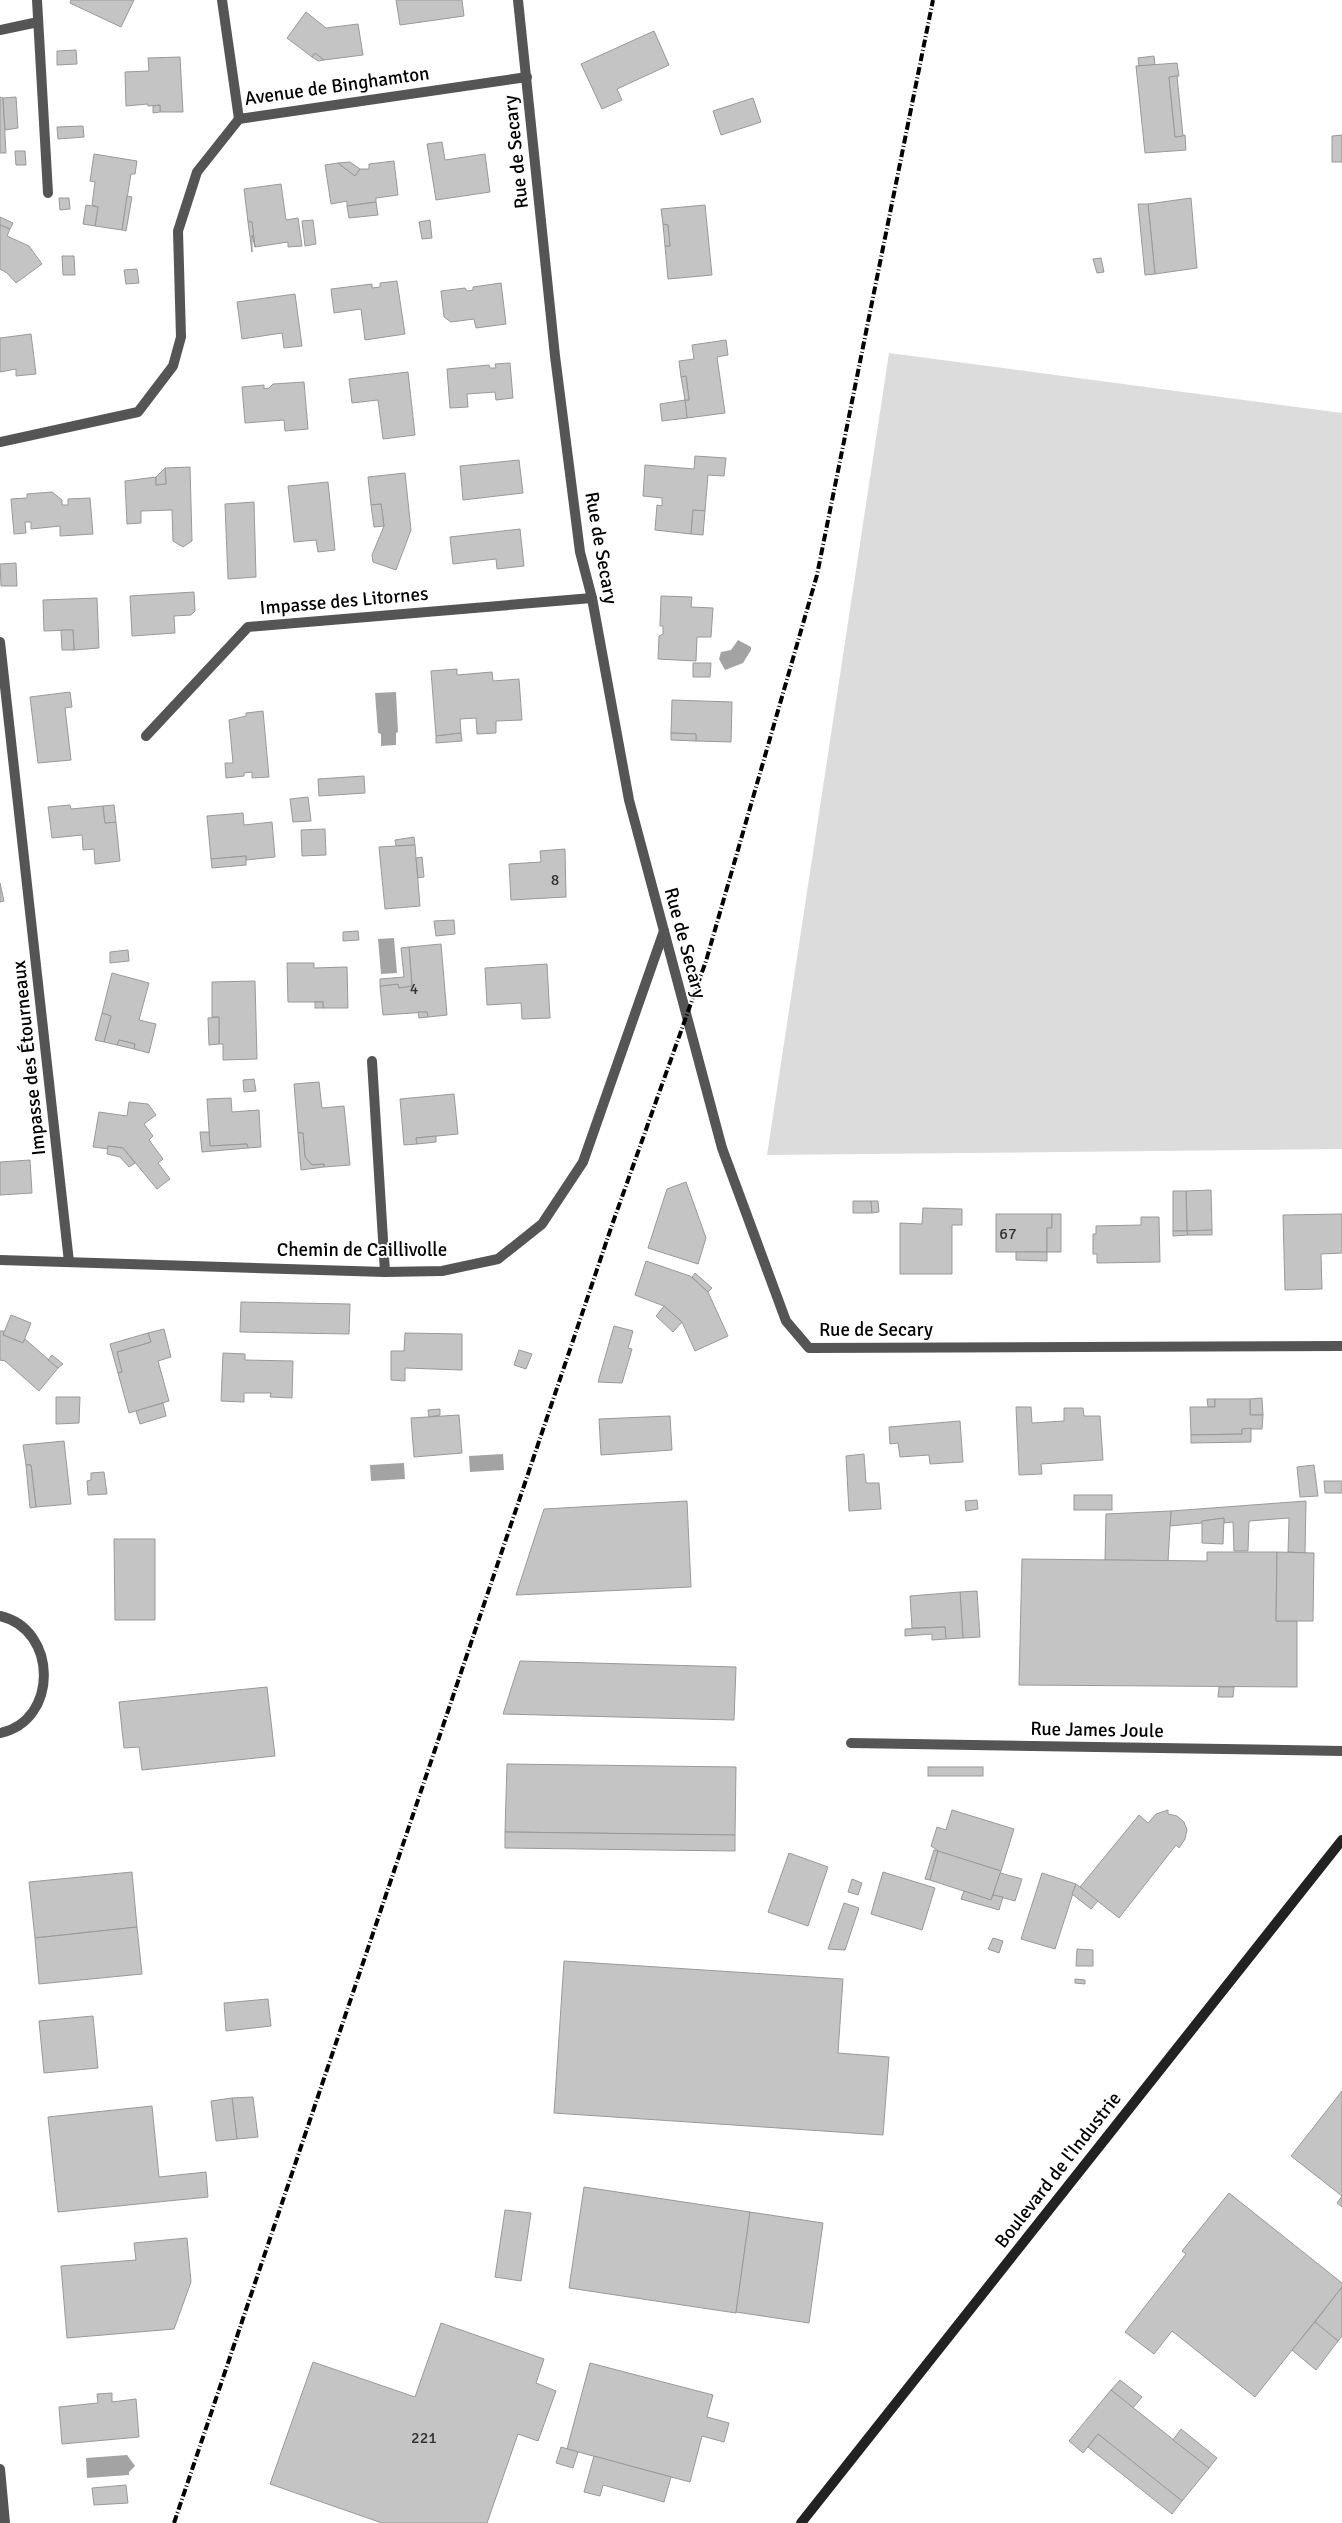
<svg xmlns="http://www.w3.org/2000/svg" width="1342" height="2523" viewBox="0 0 1342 2523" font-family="Signika,sans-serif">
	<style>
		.green { fill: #dcdcdc }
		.water { fill: #a3a3a3 }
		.building { fill: #c4c4c4; stroke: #999 }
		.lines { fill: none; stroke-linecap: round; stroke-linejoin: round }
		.street { stroke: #555; stroke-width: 10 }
		.secondary { stroke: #222; stroke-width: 10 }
		.rail { stroke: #000; stroke-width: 4; stroke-dasharray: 8 2.5 1 2.5; stroke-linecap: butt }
		.labels { text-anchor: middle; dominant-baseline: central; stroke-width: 4; stroke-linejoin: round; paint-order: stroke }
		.number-label { font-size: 16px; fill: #313131 }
		.street-label { font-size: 19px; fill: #000; stroke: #fff }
	</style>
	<rect width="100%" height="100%" fill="#fff"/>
	<!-- green -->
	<polygon class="green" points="889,353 1342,413 1342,1149 767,1155"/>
	<!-- water -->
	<g class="water">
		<polygon points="738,640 751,647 751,650 743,663 725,670 719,659 721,652 731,650"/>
		<polygon points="396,692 398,732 396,733 396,745 381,746 381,734 378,733 375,693"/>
		<polygon points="394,938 397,973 381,974 378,939"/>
		<polygon points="503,1454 504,1470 470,1472 469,1456"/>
		<polygon points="404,1463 405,1479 371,1481 370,1465"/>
		<polygon points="127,2455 135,2466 129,2472 129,2475 87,2478 86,2458"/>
	</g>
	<!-- building -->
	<g class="building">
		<polygon points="71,0 134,0 121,27 70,3"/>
		<polygon points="396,0 462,0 464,16 400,25"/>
		<polygon points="306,12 326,28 358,24 363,55 324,60 315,53 312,57 287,38"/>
		<polygon points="654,31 669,65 617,89 622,100 602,109 581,64"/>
		<polygon points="76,50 77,64 57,65 57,51"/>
		<polygon points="315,53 324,60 318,61 312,57"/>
		<polygon points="1154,56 1155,65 1139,66 1138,58"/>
		<polygon points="180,57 183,112 160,112 160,105 148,106 148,104 126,106 125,72 149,71 148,58"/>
		<polygon points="1177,63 1179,76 1169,77 1175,137 1185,135 1186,150 1145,153 1136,66"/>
		<polygon points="1177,76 1183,136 1175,137 1169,77"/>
		<polygon points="0,97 3,98 6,153 0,153"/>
		<polygon points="16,97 18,128 5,130 3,98"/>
		<polygon points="753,98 761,122 721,135 713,111"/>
		<polygon points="160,105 160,112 153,113 153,106"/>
		<polygon points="83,126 84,137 58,139 57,127"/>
		<polygon points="1342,135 1342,162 1332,162 1332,136"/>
		<polygon points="442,142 445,160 485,154 490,192 436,200 427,144"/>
		<polygon points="15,151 25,151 26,165 16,165"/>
		<polygon points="94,154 137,161 135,174 131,174 122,230 95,226 98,207 92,205 95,182 90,181"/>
		<polygon points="394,161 398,195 376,198 376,202 347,206 347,201 331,204 325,165 338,163 355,176 360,169 369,169 369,164"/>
		<polygon points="350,162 360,169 355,176 338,163"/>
		<polygon points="281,184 286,220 298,218 302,246 288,247 288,242 255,247 252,222 248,222 244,189"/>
		<polygon points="127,196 132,197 126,231 122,230"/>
		<polygon points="59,198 69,198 70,209 60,210"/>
		<polygon points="1191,198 1197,268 1155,274 1148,204"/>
		<polygon points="376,202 378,215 349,218 347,206"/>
		<polygon points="1138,204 1148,204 1155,274 1145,275"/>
		<polygon points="86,205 98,207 95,226 83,224"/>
		<polygon points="705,205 712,275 668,279 665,246 670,246 668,225 663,224 661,209"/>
		<polygon points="0,217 13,223 10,229 0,225"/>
		<polygon points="313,220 316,244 305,246 302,221"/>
		<polygon points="430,220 432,238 422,239 419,222"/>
		<polygon points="248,222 252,222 255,247 252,235 252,252"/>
		<polygon points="663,224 668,225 670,246 665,246"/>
		<polygon points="0,225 10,229 7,236 29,246 42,264 16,283 7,273 0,269"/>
		<polygon points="62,256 74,256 75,275 63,275"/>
		<polygon points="1101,258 1104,272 1097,273 1093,259"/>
		<polygon points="137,269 139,283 126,284 124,270"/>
		<polygon points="397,281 405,334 365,340 361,309 334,313 331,289 372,284 372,288 380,287 380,283"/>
		<polygon points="501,283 506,324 476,328 474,319 451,322 444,317 441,291 465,288 467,291 473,290 473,287"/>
		<polygon points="295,294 302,346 284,348 282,333 242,339 237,302"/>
		<polygon points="31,334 36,374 16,376 16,369 0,372 0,338"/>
		<polygon points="726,340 728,355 717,357 725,413 687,418 685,400 689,400 686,376 681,377 679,361 694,359 692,345"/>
		<polygon points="510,363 513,398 496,400 495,392 467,394 468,407 450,408 447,369 489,365 490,368 496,368 495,364"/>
		<polygon points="408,372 415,435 383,439 378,400 352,403 349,379"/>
		<polygon points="686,376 689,400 685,400 681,377"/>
		<polygon points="304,382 308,429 285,431 284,420 245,423 242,387 264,385 264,389 269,388 273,384"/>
		<polygon points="685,400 687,418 662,421 660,404"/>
		<polygon points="695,456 726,458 724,476 708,475 705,511 693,510 691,534 655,530 657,505 662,506 662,498 643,496 645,465 694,469"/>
		<polygon points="519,460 523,493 463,500 460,466"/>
		<polygon points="190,467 192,541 183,547 173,541 172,510 141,511 141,523 127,524 125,481 156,477 156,485 166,484 165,468"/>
		<polygon points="165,468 166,484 156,485 156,477"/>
		<polygon points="405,473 411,530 396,570 373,562 372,555 384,526 381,504 371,505 368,477"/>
		<polygon points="328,482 335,550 318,552 316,540 294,542 288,486"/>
		<polygon points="52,492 62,500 62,505 68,505 68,499 90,498 93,534 60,536 60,526 31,529 31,522 25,522 26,533 14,534 11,499 27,498 27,494"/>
		<polygon points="254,502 256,577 228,579 225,504"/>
		<polygon points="381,504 384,526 374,527 371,505"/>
		<polygon points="693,510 705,511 703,535 691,534"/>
		<polygon points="520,529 524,566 497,569 496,559 453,564 450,537"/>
		<polygon points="16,563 17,586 1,586 0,564"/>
		<polygon points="194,592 195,611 191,615 174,616 175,633 132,636 130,596"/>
		<polygon points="661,596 692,597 691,607 713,608 711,637 697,637 696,661 658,659 659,636 663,634 663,626 660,626"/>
		<polygon points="97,598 99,648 74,650 73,630 44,631 43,600"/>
		<polygon points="61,630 73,630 74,650 62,650"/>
		<polygon points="693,663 711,663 710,677 693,677"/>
		<polygon points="457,669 457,675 492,672 493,681 519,679 522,720 496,721 496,733 477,734 476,718 460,719 461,733 436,736 431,671"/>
		<polygon points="70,692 72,707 65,708 71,760 38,763 30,697"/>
		<polygon points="672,700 732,702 731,742 696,741 696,734 671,733"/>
		<polygon points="263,711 269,777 252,778 252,772 244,773 244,776 226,778 225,763 233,763 229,720 246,716 246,713"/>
		<polygon points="461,733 462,741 436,743 436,736"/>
		<polygon points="671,733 696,734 696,741 671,740"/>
		<polygon points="364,776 365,793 319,796 318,779"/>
		<polygon points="308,797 311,821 293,822 290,799"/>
		<polygon points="70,805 71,809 103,806 105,823 116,822 120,861 95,864 94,849 83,850 82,835 52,838 48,807"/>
		<polygon points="114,805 116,822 105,823 103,806"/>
		<polygon points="243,813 244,825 272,822 275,857 246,860 246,856 211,859 207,816"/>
		<polygon points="325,829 326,855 302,856 301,830"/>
		<polygon points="414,837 415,845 396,846 395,840"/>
		<polygon points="415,845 420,906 385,909 379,847"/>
		<polygon points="565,849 566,897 511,900 509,864 541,862 540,851"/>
		<polygon points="246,856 246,865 212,868 211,859"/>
		<polygon points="422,857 424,877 418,878 416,858"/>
		<polygon points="0,883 4,901 0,902"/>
		<polygon points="454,920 455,934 436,936 434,921"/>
		<polygon points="358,931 359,940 343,941 343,932"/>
		<polygon points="441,944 447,1015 428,1017 427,1012 383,1015 380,986 398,984 399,988 412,986 409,947"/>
		<polygon points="409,947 412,986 399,988 398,984 380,986 380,979 404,977 401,948"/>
		<polygon points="128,950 129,961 110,963 110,952"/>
		<polygon points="287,963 314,963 314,968 347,967 348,1008 323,1008 323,1002 288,1002"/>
		<polygon points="547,964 550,1018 522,1019 521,1003 487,1005 485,968"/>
		<polygon points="112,973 149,983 139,1020 156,1024 149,1053 134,1049 135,1044 119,1040 117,1045 104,1042 111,1016 102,1013"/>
		<polygon points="255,981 257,1059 223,1060 223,1044 219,1044 219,1017 212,1017 212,982"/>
		<rect x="315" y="1002" width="8" height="6"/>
		<polygon points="418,1012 427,1012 428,1017 419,1018"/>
		<polygon points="102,1013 111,1016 104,1042 95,1040"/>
		<polygon points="219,1017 219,1044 209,1045 208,1018"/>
		<polygon points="119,1040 135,1044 134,1049 117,1045"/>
		<polygon points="254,1079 256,1091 244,1092 243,1080"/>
		<polygon points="319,1082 322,1108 344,1106 350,1165 324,1167 324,1164 312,1165 305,1157 303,1133 298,1133 294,1084"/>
		<polygon points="454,1094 458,1134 416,1138 417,1144 404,1145 400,1099"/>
		<polygon points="231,1098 232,1112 259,1110 261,1147 248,1148 247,1144 210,1146 207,1099"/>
		<polygon points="129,1102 148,1104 156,1115 144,1124 153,1136 149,1140 163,1159 158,1163 170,1179 157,1189 123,1148 108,1146 109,1149 93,1147 99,1112 127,1116"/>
		<polygon points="200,1132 209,1132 210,1146 247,1144 248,1148 202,1152"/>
		<polygon points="298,1133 303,1133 305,1157 312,1165 324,1164 324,1167 301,1170"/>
		<polygon points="436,1136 436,1142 417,1144 416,1138"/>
		<polygon points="108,1146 123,1148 135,1163 129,1167 120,1157 107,1154"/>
		<polygon points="30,1160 32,1193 0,1195 0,1162"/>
		<polygon points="686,1182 706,1238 698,1264 648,1248 667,1189"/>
		<polygon points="1211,1190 1212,1230 1187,1231 1186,1191"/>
		<polygon points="1173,1191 1186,1191 1187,1231 1173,1231"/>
		<polygon points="853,1201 871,1201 872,1213 853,1213"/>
		<polygon points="871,1201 878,1201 879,1212 872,1213"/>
		<polygon points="923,1208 962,1209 962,1225 952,1225 952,1274 900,1274 900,1223 922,1224"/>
		<polygon points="996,1214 1052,1214 1052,1228 1047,1228 1047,1252 996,1252"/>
		<polygon points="1052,1214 1061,1214 1061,1252 1047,1252 1047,1228 1052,1228"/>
		<polygon points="1342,1214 1342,1253 1321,1254 1322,1289 1285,1290 1283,1215"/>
		<polygon points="1141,1217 1159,1217 1160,1262 1097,1263 1097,1254 1093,1254 1093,1234 1096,1234 1096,1226 1141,1225"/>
		<polygon points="1212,1230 1212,1235 1188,1235 1187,1231"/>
		<polygon points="1173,1231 1187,1231 1188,1235 1173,1236"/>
		<polygon points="1016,1252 1047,1252 1047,1261 1016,1260"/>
		<polygon points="646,1261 690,1276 708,1292 728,1336 695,1351 682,1322 664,1306 635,1295"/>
		<polygon points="695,1273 712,1288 708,1292 692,1277"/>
		<polygon points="241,1302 350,1304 349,1334 240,1332"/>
		<polygon points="664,1306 682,1322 673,1332 656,1316"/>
		<polygon points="11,1315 31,1323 23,1343 3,1335"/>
		<polygon points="614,1326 633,1331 628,1348 632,1349 622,1383 598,1382"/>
		<polygon points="164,1329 171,1357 158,1361 169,1401 129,1413 118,1373 122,1372 117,1352 151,1342 148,1333"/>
		<polygon points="0,1331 4,1331 3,1335 23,1343 25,1339 58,1368 39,1391 5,1361 0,1360"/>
		<polygon points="148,1333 151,1342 117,1352 122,1372 118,1373 110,1344"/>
		<polygon points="405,1333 462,1334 462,1370 405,1368 405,1381 391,1380 391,1351 404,1351"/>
		<polygon points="519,1350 532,1354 526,1369 514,1365"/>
		<polygon points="223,1353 245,1354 245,1360 293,1361 292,1398 270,1397 271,1393 244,1393 244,1402 221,1401"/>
		<polygon points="52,1355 63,1364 58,1368 48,1360"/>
		<polygon points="56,1397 80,1397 79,1423 56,1424"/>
		<polygon points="1262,1398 1263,1415 1250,1415 1250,1399"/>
		<polygon points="1207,1399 1215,1399 1215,1407 1208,1407"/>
		<polygon points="1215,1399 1250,1399 1250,1415 1263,1415 1262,1429 1242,1429 1242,1434 1191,1435 1190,1407 1215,1407"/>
		<polygon points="163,1403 166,1416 140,1424 136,1411"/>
		<polygon points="1016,1407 1031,1407 1032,1423 1064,1421 1064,1408 1083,1408 1084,1416 1100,1416 1103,1460 1041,1464 1042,1474 1019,1475"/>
		<polygon points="440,1409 440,1415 429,1417 428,1410"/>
		<polygon points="459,1415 462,1453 414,1457 411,1418"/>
		<polygon points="670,1416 672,1450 601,1455 599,1419"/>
		<polygon points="960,1421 963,1462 930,1464 929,1455 900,1457 898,1443 890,1444 889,1427"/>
		<polygon points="1251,1428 1251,1442 1191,1443 1191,1435 1242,1434 1242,1429"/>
		<polygon points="64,1441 71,1504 36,1507 31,1465 26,1465 23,1445"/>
		<polygon points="864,1454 866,1483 879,1483 881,1509 849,1511 846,1456"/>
		<polygon points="26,1465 31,1465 36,1507 30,1508"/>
		<polygon points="1314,1465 1318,1496 1300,1497 1297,1467"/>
		<polygon points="104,1472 107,1494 88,1495 87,1481 91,1480 91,1473"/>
		<polygon points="1324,1481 1342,1481 1342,1493 1325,1493"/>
		<rect x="1074" y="1495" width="38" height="15"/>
		<polygon points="977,1500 978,1509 966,1511 965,1501"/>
		<polygon points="687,1501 691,1587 516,1595 544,1509"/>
		<polygon points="1306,1501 1305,1553 1288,1552 1289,1518 1249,1521 1248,1551 1234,1551 1233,1522 1224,1523 1224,1518 1202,1521 1202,1523 1170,1526 1171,1511"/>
		<polygon points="1171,1511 1168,1561 1105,1560 1106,1514"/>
		<polygon points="1224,1518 1223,1544 1202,1543 1202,1521"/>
		<polygon points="114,1539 155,1539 155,1620 115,1620"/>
		<polygon points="1207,1552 1277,1552 1276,1621 1297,1621 1297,1687 1019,1685 1022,1559 1207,1561"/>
		<polygon points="1277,1552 1314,1553 1313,1621 1276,1621"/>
		<polygon points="977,1591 980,1637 963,1638 960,1592"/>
		<polygon points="960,1592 963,1638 946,1639 945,1627 912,1628 910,1596"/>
		<polygon points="945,1627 946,1639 932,1640 932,1634 905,1636 905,1629"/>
		<polygon points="520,1661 736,1667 734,1720 503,1714"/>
		<polygon points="267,1687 275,1756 142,1770 139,1747 124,1748 119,1702"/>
		<polygon points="1219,1687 1234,1687 1233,1697 1218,1697"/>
		<polygon points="507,1764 736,1767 735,1835 505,1832"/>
		<rect x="928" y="1767" width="55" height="9"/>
		<polygon points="952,1810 1014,1829 1001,1871 940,1852 931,1846 937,1827 946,1830"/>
		<polygon points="1168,1810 1168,1814 1177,1816 1184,1822 1187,1830 1185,1839 1179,1848 1176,1845 1119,1918 1080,1887 1139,1815 1148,1823 1156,1814"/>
		<polygon points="505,1832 735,1835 735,1851 505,1848"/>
		<polygon points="934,1850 938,1851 930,1880 925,1879"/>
		<polygon points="938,1851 1001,1871 991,1900 930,1880"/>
		<polygon points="789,1853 828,1867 808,1926 768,1912"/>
		<polygon points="132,1872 137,1927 35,1938 29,1882"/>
		<polygon points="883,1872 935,1888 922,1930 871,1914"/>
		<polygon points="1000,1873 1022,1879 1015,1901 993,1895"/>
		<polygon points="1042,1873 1076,1884 1055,1949 1021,1939"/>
		<polygon points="852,1879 862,1883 858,1895 848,1892"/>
		<polygon points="1076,1884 1098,1901 1091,1909 1072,1894"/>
		<polygon points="964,1891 991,1900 993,1895 1003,1897 999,1910 961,1899"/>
		<polygon points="844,1903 859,1908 845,1950 828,1949"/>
		<polygon points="137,1927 142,1974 39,1984 35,1938"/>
		<polygon points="993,1938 1003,1941 999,1953 988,1949"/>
		<polygon points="1077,1949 1093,1950 1093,1966 1076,1966"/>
		<polygon points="564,1961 843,1979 838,2053 889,2057 883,2135 554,2113"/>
		<polygon points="1075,1979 1085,1980 1085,1984 1075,1983"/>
		<polygon points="268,1999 271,2026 226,2031 224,2003"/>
		<polygon points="93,2016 98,2068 44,2073 39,2021"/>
		<polygon points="1342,2091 1342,2207 1337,2203 1342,2196 1291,2156"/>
		<polygon points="253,2097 258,2137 237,2139 232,2098"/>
		<polygon points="232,2098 237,2139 216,2141 211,2101"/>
		<polygon points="152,2106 159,2177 206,2172 208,2197 58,2212 48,2117"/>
		<polygon points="584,2187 750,2212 736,2313 569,2288"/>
		<polygon points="1229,2193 1342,2283 1342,2287 1255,2397 1172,2331 1154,2354 1125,2332 1186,2254 1182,2251"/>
		<polygon points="505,2210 531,2213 521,2281 495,2277"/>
		<polygon points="750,2212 823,2223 809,2323 736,2312"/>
		<polygon points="187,2238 191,2282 174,2329 67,2338 61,2266 136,2260 134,2243"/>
		<polygon points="1342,2287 1342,2336 1338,2341 1315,2322"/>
		<polygon points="1315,2322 1338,2341 1316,2370 1292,2350"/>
		<polygon points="441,2323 544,2359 536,2383 556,2391 538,2441 518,2434 487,2523 382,2523 270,2484 313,2362 415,2397"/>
		<polygon points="590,2363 713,2395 707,2417 729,2423 724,2442 702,2436 690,2482 567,2449"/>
		<polygon points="1120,2380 1142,2397 1133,2408 1111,2390"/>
		<polygon points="1111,2390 1209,2468 1182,2501 1098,2434 1083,2453 1069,2441"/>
		<polygon points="112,2393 112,2402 136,2399 139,2437 62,2444 59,2407 98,2403 97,2394"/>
		<polygon points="1181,2429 1217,2458 1209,2468 1173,2440"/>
		<polygon points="1098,2434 1182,2501 1172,2514 1088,2447"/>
		<polygon points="561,2447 578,2452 573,2468 556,2463"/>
		<polygon points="594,2456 671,2477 664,2502 603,2485 600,2496 584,2492"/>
		<polygon points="126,2485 128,2503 94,2505 92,2488"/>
	</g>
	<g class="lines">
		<!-- street -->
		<g class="street">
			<polyline points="37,0 48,193"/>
			<polyline points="222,0 239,119 527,77"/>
			<polyline points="518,0 555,356 580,552 592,598 629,800 722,1148 786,1321 809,1348 1342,1346"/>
			<polyline points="0,30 38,22"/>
			<polyline points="0,442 138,412 173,366 181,337 178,231 197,172 239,119"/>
			<polyline points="0,642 69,1262"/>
			<polyline points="146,736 248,627 592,598"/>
			<polyline points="372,1061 385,1272"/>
			<polyline points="0,1260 385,1272 442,1271 498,1259 542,1224 583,1162 664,931"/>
			<path d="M0,1616C58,1629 59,1721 0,1733"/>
			<polyline points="851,1743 1342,1751"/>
			<polyline points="0,2469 5,2523"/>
		</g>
		<!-- secondary -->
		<polyline class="secondary" points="801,2523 1342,1840"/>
		<!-- rail -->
		<polyline class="rail" points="174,2523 612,1225 706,961 817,575 933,0"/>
	</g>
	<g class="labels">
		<!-- number labels -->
		<g class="number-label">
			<text x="555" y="880">8</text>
			<text x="414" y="989">4</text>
			<text x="1008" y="1234">67</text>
			<text x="424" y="2438">221</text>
		</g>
		<!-- street labels -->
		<g class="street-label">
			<text transform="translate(337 86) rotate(-8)">Avenue de Binghamton</text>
			<text transform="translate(516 152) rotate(-96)">Rue de Secary</text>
			<text transform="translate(601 548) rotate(80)">Rue de Secary</text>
			<text transform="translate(344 601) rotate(-5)">Impasse des Litornes</text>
			<text transform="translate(685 943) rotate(75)">Rue de Secary</text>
			<text transform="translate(29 1058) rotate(-96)">Impasse des Étourneaux</text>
			<text x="362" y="1250">Chemin de Caillivolle</text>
			<text x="876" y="1330">Rue de Secary</text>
			<text transform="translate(1097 1730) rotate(1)">Rue James Joule</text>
			<text transform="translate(1058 2170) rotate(-52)">Boulevard de l'Industrie</text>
		</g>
	</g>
</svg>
